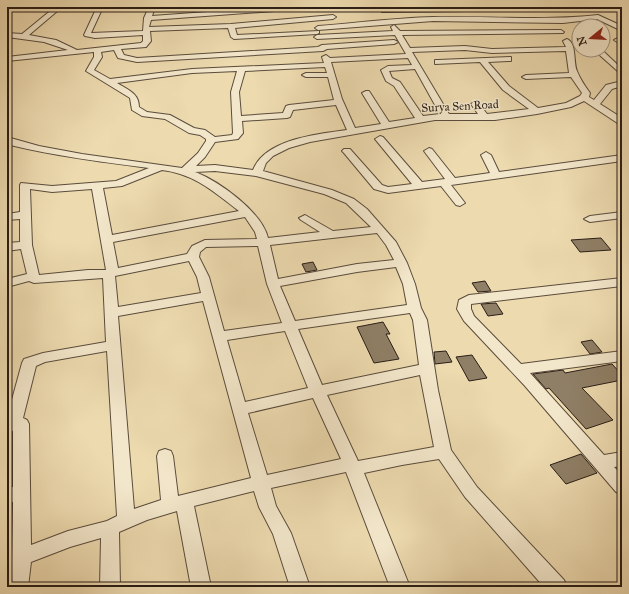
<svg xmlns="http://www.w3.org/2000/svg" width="629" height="594" viewBox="0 0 629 594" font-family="'IM FELL Great Primer',serif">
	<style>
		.building { fill: #8f7f66; stroke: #291d16 }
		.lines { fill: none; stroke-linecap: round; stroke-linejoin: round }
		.street-casing { stroke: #5a4c3c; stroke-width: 2 }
		.street { fill: #f3e7cb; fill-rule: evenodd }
		.labels { text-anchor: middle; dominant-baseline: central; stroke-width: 3; stroke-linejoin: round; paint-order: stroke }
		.far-street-label { font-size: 12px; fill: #291d16; stroke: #f3e7cb }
	</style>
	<rect width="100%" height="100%" fill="#eddaaf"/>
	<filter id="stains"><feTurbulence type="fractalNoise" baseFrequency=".005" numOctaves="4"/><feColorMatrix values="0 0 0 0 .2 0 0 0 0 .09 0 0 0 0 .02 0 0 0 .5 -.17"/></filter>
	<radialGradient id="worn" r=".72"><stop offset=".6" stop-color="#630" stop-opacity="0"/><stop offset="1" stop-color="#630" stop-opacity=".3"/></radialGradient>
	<!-- building -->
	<g class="building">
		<polygon points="601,238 611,250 580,252 571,240"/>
		<polygon points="313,262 317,270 306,272 302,264"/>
		<polygon points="485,281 491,291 478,292 472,283"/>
		<polygon points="496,303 503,314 488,316 481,304"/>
		<polygon points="383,322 390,334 386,334 399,359 374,363 357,327"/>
		<polygon points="592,340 602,352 590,354 581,342"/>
		<polygon points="446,351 452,362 435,364 434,352"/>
		<polygon points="472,355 487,378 469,381 456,357"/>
		<polygon points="612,364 622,375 622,380 582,388 613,420 586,429 549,388 546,389 533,374 563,370 565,373"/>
		<polygon points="581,454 597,473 566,484 550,465"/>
	</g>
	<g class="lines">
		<!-- street casing -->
		<g class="street-casing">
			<g id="street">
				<polygon points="7,7 32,7 29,9 7,10"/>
				<path d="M55,7H62L29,35L56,40L77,50L141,43L143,41V35L95,38L85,36L84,35L97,7H103L91,33L143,31L144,18L149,7H155L152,16L275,7H305L302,9L151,20L149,27L231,24L333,15L336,17L333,19L235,28L237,35L319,31V33L317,34L234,39L231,37L228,28L150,31L151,41L146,47L121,49L124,55L137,58L318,47L322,45L394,40L398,42L394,44L327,49L323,51L137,62L118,58L114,50L101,52L102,57L94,70L110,79L192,69L324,63L322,57L326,55L330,58L406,54L395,35L317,39L314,37L317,35L393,31L391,27L394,25L400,31L561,30L564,32L563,33L402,35L410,48L465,46L492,49L566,47L563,41L567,39C577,43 573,62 577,71C580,79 585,86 590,93L589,97L594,100L606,85L622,81V86L612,89L600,104L622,118V126L584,101L571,107L537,114L495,120H435L310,142L289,148L273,156L266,163L263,171L332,190L354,199L367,209L396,242L407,263L415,284L421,308L427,320L438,390L451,450L477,487L564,580L567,587H544L465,497L439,459L402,465L364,473L410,587H390L346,472L271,488L276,506L291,533L310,587H290L273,534L259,507L254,491L194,506L211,587H191L177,511L147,520L119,532L120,587H100L101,538L70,547L31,562L28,587H8L12,557L13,502H7V488L13,487V431L7,430V418L22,363L24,359L43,353L106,342L103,278L34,283L29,281L7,287V279L27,274L21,249L7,251V243L20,242V219L7,220V214L20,212V185L21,183L52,186L116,181L149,168C102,162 56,156 10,145L7,144V137L39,146L82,154L182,168L198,153L206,141V139L200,135L189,133L165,119L142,116L132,110L130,98L86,71L94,57V52L7,61V57L68,50L44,42L7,37V33L22,34ZM465,50L492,53L566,51L569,73L526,75L522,77L526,79L571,77L582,93L580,96L566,103L538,108L509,86L488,62L508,61H511V57L438,60H435V64L480,62L503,90L529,109L487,114L478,102L475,101L471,104L478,114H449L412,52ZM408,58L412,65L388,66L381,70L386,81L394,86L415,118L389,122L369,91H366L362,93L381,124L355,128L342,99L331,62ZM325,67L327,73H306L302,75L306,77H328L334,100L289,105L286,106L283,113L241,116L239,92L245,71ZM415,69L440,114L423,116L400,82L392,78L389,71ZM237,71L231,92L233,133L232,135L215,137L205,130L194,128L170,115L147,112L139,107C139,93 128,90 117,83L192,73ZM336,105L347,130C318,134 265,139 253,170L215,165L196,166L205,157L215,142L238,139L243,133L242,121L287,118L290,117L293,110ZM162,170C195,174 214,192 239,211L112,235L103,188L122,186ZM215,171L256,176L324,194L346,203L371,227L333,231L305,215L299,218L301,220L320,232L268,238C262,212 219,181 195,172ZM30,189L52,192L92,189L106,270H88L39,275L32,245ZM245,217L255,232L257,239L205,240L192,246L187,254L118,268L113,242ZM377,233L386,245L394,260L357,264L278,279L270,245ZM258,246L267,284L282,323L224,331L209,277L199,257L200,252L206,247ZM189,261L197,277L201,293L118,307L115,276ZM396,267L403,284L407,305L295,321L280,286L357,272ZM203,301L251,478L178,496L173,456L171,451L165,449L159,451L157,456L161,500L134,509L118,316ZM410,313L413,320L419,365L322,385L298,329ZM285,331L308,388L245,402L227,340ZM107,351L117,516L107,521L68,531L31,545L29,424L27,420L23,418L36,366L45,362ZM420,375L434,447L358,461L327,395ZM313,398L341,459L267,475L248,413Z"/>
				<polygon points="555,7 558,9 557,10 382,12 379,10 382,8"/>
				<path d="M598,15L622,26V31L597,19L563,23L433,21L318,30L315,28L318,26C357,23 395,18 433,17C488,16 543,21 598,15Z"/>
				<polygon points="618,38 622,40 622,45 614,40"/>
				<polygon points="594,50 602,50 622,69 622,75"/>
				<polygon points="380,136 383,137 422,182 445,179 424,151 429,148 432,149 455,178 490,173 481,155 486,152 491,155 499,172 622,155 622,161 451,185 465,203 460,206 456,205 441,186 388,193 374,189 344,153 342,151 344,149 350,149 382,185 388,187 412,184 375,139"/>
				<polygon points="622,212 622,218 590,222 584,219 590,216"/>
				<polygon points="622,278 622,286 471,304 471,309 474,316 521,364 622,351 622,361 530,373 604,455 622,452 622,466 614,467 622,475 622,494 616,492 525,386 464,321 457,309 459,300 469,295"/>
			</g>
		</g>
		<!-- street -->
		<use href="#street" class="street"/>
	</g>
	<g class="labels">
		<!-- far-street labels -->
		<g class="far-street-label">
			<text transform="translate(460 106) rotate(-3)">Surya Sen Road</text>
		</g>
	</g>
	<!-- margin -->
	<rect width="629" height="594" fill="none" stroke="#eddaaf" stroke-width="24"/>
	<rect x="8" y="8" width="613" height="578" fill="none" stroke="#291d16" stroke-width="2"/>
	<rect x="12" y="12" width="605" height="570" fill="none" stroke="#291d16"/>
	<!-- north arrow -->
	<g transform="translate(591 38) rotate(252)"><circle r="19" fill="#f3e7cb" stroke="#a29683"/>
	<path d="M0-3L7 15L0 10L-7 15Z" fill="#8f2418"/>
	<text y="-6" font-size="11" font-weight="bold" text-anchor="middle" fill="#291d16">N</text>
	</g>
	<rect width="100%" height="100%" filter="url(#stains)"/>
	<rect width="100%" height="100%" fill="url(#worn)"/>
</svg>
